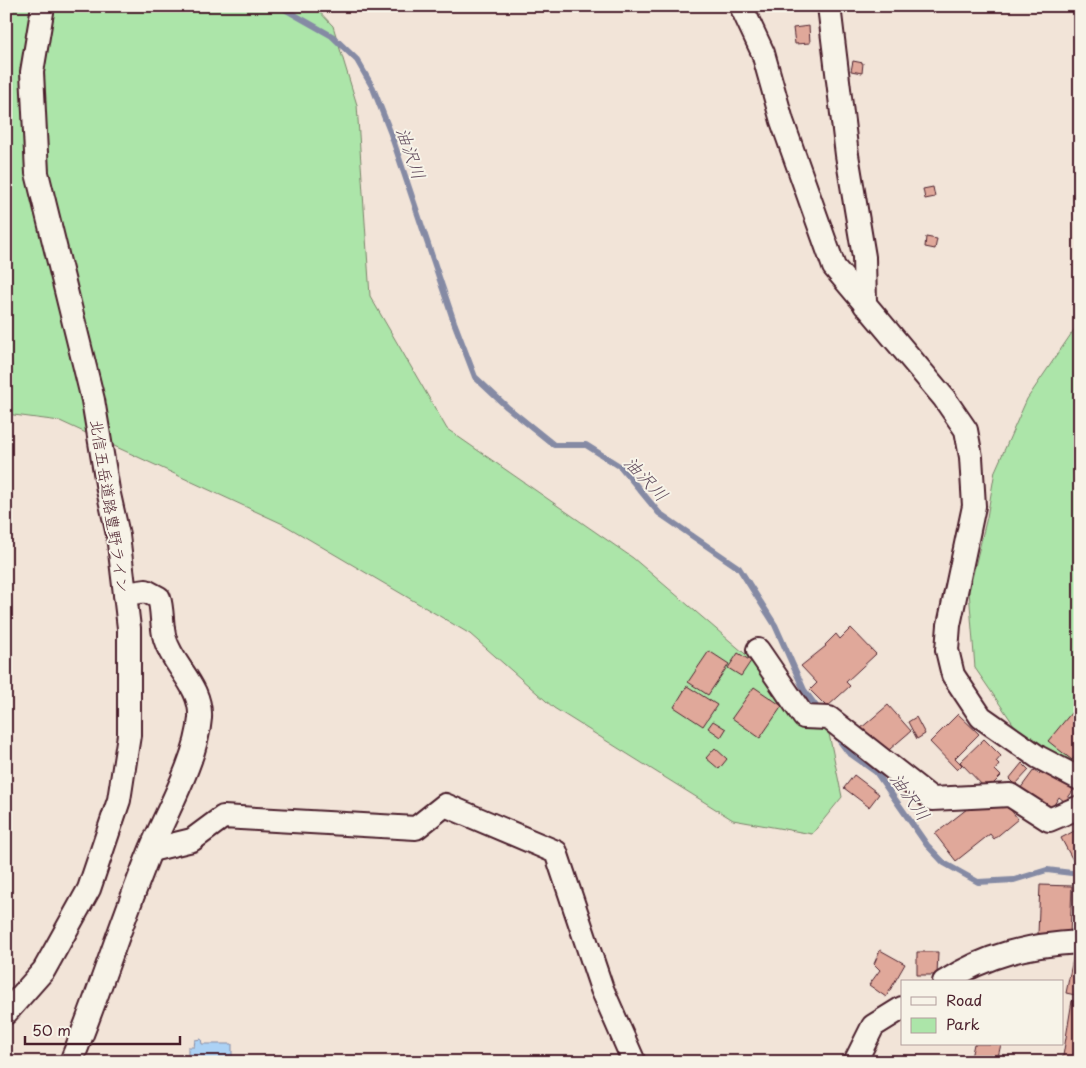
<svg xmlns="http://www.w3.org/2000/svg" width="1086" height="1068" viewBox="0 0 1086 1068" font-family="'Playpen Sans','Klee One',sans-serif">
	<style>
		.green { fill: #ace5a9; stroke: #7b826a }
		.water { fill: #acd2f5; stroke: #858aa4 }
		.lines { fill: none; stroke-linecap: round; stroke-linejoin: round }
		.stream { stroke: #858aa4; stroke-width: 6 }
		.building { fill: #e0a89a; stroke: #4a1f2b }
		.minor-casing { stroke: #4a1f2b; stroke-width: 26 }
		.minor { stroke: #f7f3e8; stroke-width: 22 }
		.labels { text-anchor: middle; dominant-baseline: central; stroke-width: 4; stroke-linejoin: round; paint-order: stroke }
		.street-label { font-size: 16px; fill: #4a1f2b; stroke: #f7f3e8 }
		.water-label { font-size: 18px; font-style: italic; fill: #624c5e; stroke: #f7f3e8 }
	</style>
	<rect width="100%" height="100%" fill="#f2e4d8"/>
	<filter id="ink" filterUnits="userSpaceOnUse"><feTurbulence type="fractalNoise" baseFrequency=".02" numOctaves="2"/><feDisplacementMap in="SourceGraphic" scale="10" xChannelSelector="R" yChannelSelector="G"/><feConvolveMatrix kernelMatrix="1 2 1 2 8 2 1 2 1" color-interpolation-filters="sRGB"/></filter>
	<g filter="url(#ink)">
		<!-- green -->
		<g class="green">
			<polygon points="6,6 314,6 333,26 357,105 370,296 447,429 633,558 827,724 842,797 812,834 733,820 554,708 470,634 283,524 60,421 6,414"/>
			<polygon points="1080,321 1080,769 1046,753 1014,725 975,668 969,591 987,517 995,471 1027,399"/>
		</g>
		<!-- water -->
		<polygon class="water" points="201,1039 202,1044 232,1044 232,1062 188,1062 188,1047 194,1047 195,1040"/>
		<g class="lines">
			<!-- stream -->
			<g class="stream">
				<polyline points="279,6 332,36 357,60 373,88 391,134 454,322 475,377 507,407 554,445 586,445 621,467 659,513 739,568 775,625 804,690 821,713"/>
				<polyline points="836,736 848,752 876,772 927,845 944,863 978,882 1014,880 1047,870 1080,874"/>
			</g>
		</g>
		<!-- building -->
		<g class="building">
			<polygon points="809,26 810,43 795,44 793,28"/>
			<polygon points="853,61 863,63 862,73 851,71"/>
			<polygon points="933,187 935,197 925,199 923,189"/>
			<polygon points="926,237 937,239 935,249 925,247"/>
			<polygon points="851,628 876,654 846,682 850,686 827,707 810,690 817,683 801,666 826,646 825,645 836,634 840,639"/>
			<polygon points="709,651 729,664 708,695 688,682"/>
			<polygon points="738,653 751,661 741,676 728,668"/>
			<polygon points="687,686 717,705 703,726 674,707"/>
			<polygon points="754,687 782,706 760,738 732,718"/>
			<polygon points="888,705 911,731 883,755 860,729"/>
			<polygon points="1072,712 1080,718 1080,750 1072,760 1048,741"/>
			<polygon points="958,714 979,734 955,758 962,765 957,770 930,742"/>
			<polygon points="916,717 925,734 917,739 908,722"/>
			<polygon points="713,721 726,729 721,737 708,728"/>
			<polygon points="984,739 1001,756 996,762 999,765 995,770 1001,776 987,790 960,762"/>
			<polygon points="715,748 727,759 719,769 706,758"/>
			<polygon points="1022,763 1029,770 1015,785 1009,779"/>
			<polygon points="1044,767 1075,788 1065,802 1059,797 1050,811 1020,789 1034,770 1039,774"/>
			<polygon points="854,775 879,794 869,807 844,788"/>
			<polygon points="1006,804 1018,819 994,839 990,834 956,861 935,834 972,805"/>
			<polygon points="1080,828 1080,862 1075,864 1061,838"/>
			<polygon points="1040,885 1072,886 1070,935 1038,934"/>
			<polygon points="1075,949 1080,950 1080,996 1066,993"/>
			<polygon points="880,950 905,964 886,997 869,985 880,970 874,964"/>
			<polygon points="917,952 938,952 937,975 917,975"/>
			<polygon points="1072,1001 1080,1002 1080,1062 1062,1062"/>
			<polygon points="974,1044 1001,1044 998,1057 989,1055 988,1062 970,1062"/>
		</g>
		<g class="lines">
			<!-- minor casing -->
			<g class="minor-casing">
				<g id="minor">
					<polyline points="741,6 763,53 782,121 834,267 944,398 966,430 971,457 974,506 949,625 947,650 953,675 981,717 1038,757 1080,779"/>
					<polyline points="829,6 847,155 864,257 865,305"/>
					<polyline points="758,650 804,717 829,718 932,799 1010,795 1049,820 1080,807"/>
					<polyline points="151,850 192,840 223,817 416,828 445,805 556,852 602,989 634,1062"/>
					<path d="M944,982C988,954 1028,945 1080,942"/>
					<polyline points="6,1013 44,970 89,889 119,800 129,735 129,628 118,535 108,490 93,400 37,173 32,72 43,6"/>
					<path d="M71,1062C100,992 122,919 151,849C167,811 197,759 200,718C202,686 173,667 165,639C161,626 163,611 159,598L146,591L125,594"/>
					<polyline points="855,1062 873,1026 902,1008"/>
				</g>
			</g>
			<!-- minor -->
			<use href="#minor" class="minor"/>
		</g>
	</g>
	<g class="labels">
		<!-- street labels -->
		<g class="street-label">
			<text transform="translate(111 506) rotate(81)">北信五岳道路豊野ライン</text>
		</g>
		<!-- water labels -->
		<g class="water-label">
			<text transform="translate(412 153) rotate(71)">油沢川</text>
			<text transform="translate(647 478) rotate(47)">油沢川</text>
			<text transform="translate(911 796) rotate(55)">油沢川</text>
		</g>
	</g>
	<!-- margin -->
	<rect width="1086" height="1068" fill="none" stroke="#f7f3e8" stroke-width="25"/>
	<rect x="12" y="12" width="1061" height="1043" fill="none" stroke="#4a1f2b" stroke-width="2" filter="url(#ink)"/>
	<!-- legend -->
	<rect x="901" y="980" width="162" height="65" fill="#f7f3e8" stroke="#b29e9c"/>
	<rect x="911" y="997" width="25" height="8" fill="#f7f3e8" stroke="#b29e9c"/>
	<text x="946" y="1006" font-size="15" fill="#4a1f2b">Road</text>
	<rect x="911" y="1018" width="25" height="15" fill="#ace5a9" stroke="#b29e9c"/>
	<text x="946" y="1030" font-size="15" fill="#4a1f2b">Park</text>
	<!-- scale -->
	<path d="M25 1036v8h155v-8" fill="none" stroke="#4a1f2b" stroke-width="2.5"/>
	<text x="32" y="1036" font-size="15" fill="#4a1f2b" stroke="#f7f3e8" stroke-width="4" paint-order="stroke">50 m</text>
</svg>
